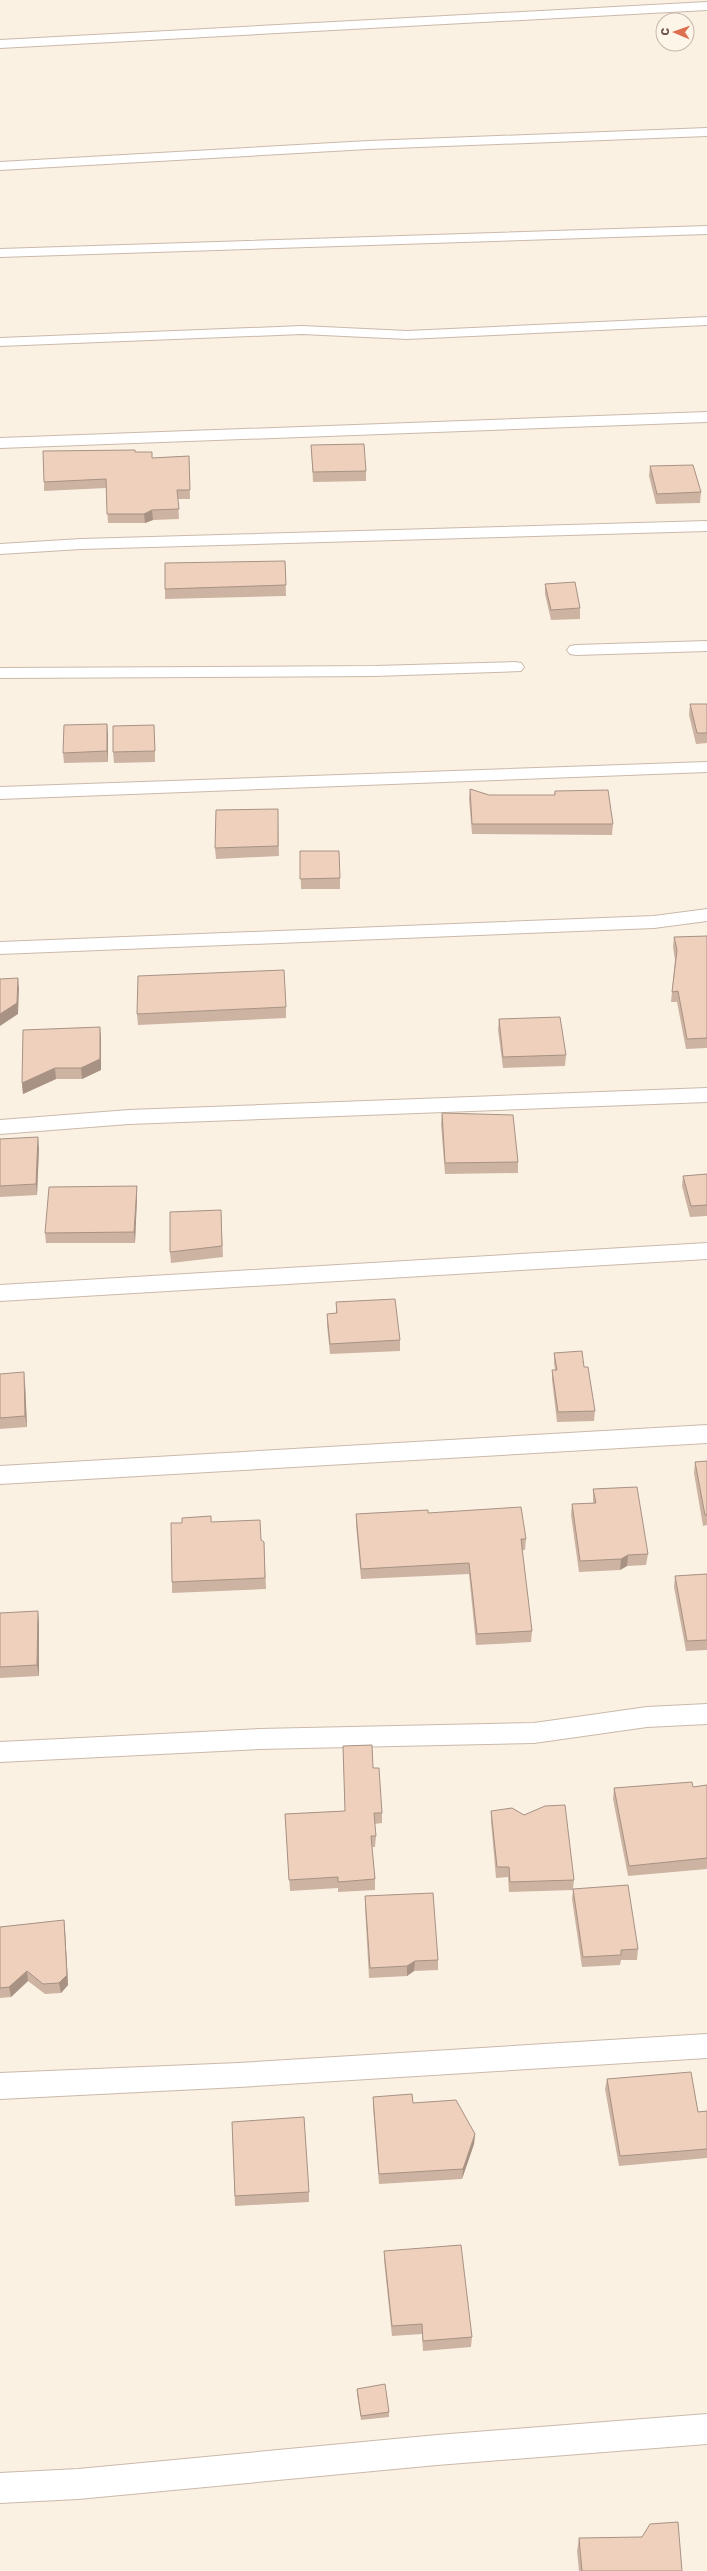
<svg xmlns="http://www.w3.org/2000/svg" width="707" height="2571" viewBox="0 0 707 2571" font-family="'Golos Text',sans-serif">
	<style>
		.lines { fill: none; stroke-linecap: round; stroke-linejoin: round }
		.street-casing { stroke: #cbb9aa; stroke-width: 2 }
		.street { fill: #fff; fill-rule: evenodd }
		.wall { fill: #cdb3a2 }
		.shaded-wall { fill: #a79284 }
		.building { fill: #eed0bc; stroke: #a79284 }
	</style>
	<rect width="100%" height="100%" fill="#fbf1e3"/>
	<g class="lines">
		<!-- street casing -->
		<g class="street-casing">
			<g id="street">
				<polygon points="707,2 707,10 0,48 0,40"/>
				<polygon points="707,128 707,136 368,149 0,170 0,162 368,141"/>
				<polygon points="707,226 707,234 0,257 0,249"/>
				<polygon points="707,317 707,325 407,339 302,334 0,346 0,338 302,326 407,331"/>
				<polygon points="707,412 707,422 0,448 0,438"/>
				<polygon points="707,521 707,531 81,549 0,554 0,544 81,539"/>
				<polygon points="707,641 707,651 576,655 570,654 567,650 570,646 576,645"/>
				<polygon points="515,662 521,663 524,667 521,671 375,676 0,678 0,668 375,666"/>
				<polygon points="707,762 707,772 0,799 0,787"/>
				<polygon points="707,909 707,921 654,928 0,954 0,942 654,916"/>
				<polygon points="707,1088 707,1102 129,1124 0,1134 0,1120 129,1110"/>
				<polygon points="707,1243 707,1259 0,1301 0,1285"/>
				<polygon points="707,1425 707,1443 0,1484 0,1466"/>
				<polygon points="707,1704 707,1724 647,1727 534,1743 259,1749 0,1762 0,1742 259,1729 534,1723 647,1707"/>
				<polygon points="707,2034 707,2058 239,2087 0,2099 0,2073 239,2063"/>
				<polygon points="707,2414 707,2444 437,2465 78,2499 0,2503 0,2473 78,2469 437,2435"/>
			</g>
		</g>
		<!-- street -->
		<use href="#street" class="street"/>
	</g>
	<!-- wall -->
	<g class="wall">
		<polygon points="311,445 366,471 366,481 313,482"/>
		<polygon points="135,452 152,452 152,458 189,456 190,499 178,499 179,519 153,520 145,523 108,523 106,488 44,491 44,482"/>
		<polygon points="650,466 701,492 700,503 656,504 649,476"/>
		<polygon points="285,561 286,596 165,599 165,589"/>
		<polygon points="545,584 580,608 580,619 551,620 545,594"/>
		<polygon points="690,704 707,704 707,743 696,744 689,715"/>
		<polygon points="108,734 108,762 64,763 63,753"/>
		<polygon points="155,735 155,762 114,763 113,752"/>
		<polygon points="470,789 489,795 554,795 555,791 613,824 612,835 472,834 469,799"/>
		<polygon points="278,809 279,856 216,859 215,848"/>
		<polygon points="300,851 340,878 340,889 301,889"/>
		<polygon points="707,936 707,1048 686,1049 677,1002 671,1002 675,960 673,947 674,937"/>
		<polygon points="286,1007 286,1018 138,1025 137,1014"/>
		<polygon points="499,1019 566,1055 565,1066 503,1068 498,1030"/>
		<polygon points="101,1038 101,1070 82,1079 56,1079 23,1094 22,1083"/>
		<polygon points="442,1113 518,1162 518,1173 445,1174 441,1124"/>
		<polygon points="0,1139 39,1148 37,1195 0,1197"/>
		<polygon points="707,1174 707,1216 690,1217 682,1186 683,1176"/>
		<polygon points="137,1186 137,1197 135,1243 46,1243 45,1233"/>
		<polygon points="221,1210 223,1257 171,1263 170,1252"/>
		<polygon points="336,1302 400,1340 400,1351 330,1354 327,1325 327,1314 336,1313"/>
		<polygon points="554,1353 584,1367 595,1411 594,1421 557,1422 552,1380 552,1370 555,1370 554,1363"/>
		<polygon points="0,1374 25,1383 27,1427 0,1429"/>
		<polygon points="707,1461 707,1525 703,1526 694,1473 695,1462"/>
		<polygon points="593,1489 648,1554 646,1565 627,1566 620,1570 579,1572 571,1515 572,1504 593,1503"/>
		<polygon points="428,1513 526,1539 525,1550 522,1550 532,1631 531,1642 476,1645 469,1574 361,1579 356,1525 356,1514"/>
		<polygon points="212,1522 261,1540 264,1542 266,1589 172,1593 172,1582"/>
		<polygon points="707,1574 707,1650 686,1651 674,1587 675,1576"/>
		<polygon points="0,1613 39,1622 39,1676 0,1678"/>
		<polygon points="343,1746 373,1768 382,1813 382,1823 374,1824 376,1836 375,1847 372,1847 375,1879 375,1890 338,1892 338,1888 290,1891 285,1814 345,1811"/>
		<polygon points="707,1785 707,1869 628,1876 613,1799 614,1788 693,1787"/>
		<polygon points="491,1811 574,1880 573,1889 638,1949 637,1960 621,1960 620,1965 582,1967 572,1899 573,1890 509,1892 508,1877 496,1878 491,1821"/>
		<polygon points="365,1896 438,1960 438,1970 414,1971 407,1976 369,1978 365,1907"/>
		<polygon points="64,1920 65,1931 68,1985 61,1993 45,1994 28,1981 11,1997 0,1998 0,1927"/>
		<polygon points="607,2079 698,2112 707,2111 707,2158 619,2166 605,2089"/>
		<polygon points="373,2097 413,2103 475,2134 474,2144 462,2179 379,2184 373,2107"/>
		<polygon points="232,2122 309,2192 309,2202 235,2206"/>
		<polygon points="384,2251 472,2337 471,2347 423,2351 422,2334 392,2336 384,2260"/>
		<polygon points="357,2389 389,2412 389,2417 361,2420 357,2394"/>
		<polygon points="579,2538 682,2571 579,2571 577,2551"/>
	</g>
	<!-- shaded-wall -->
	<g class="shaded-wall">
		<polygon points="152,510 153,520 145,523 144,514"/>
		<polygon points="107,724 108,734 108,762 107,751"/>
		<polygon points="18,978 19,989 18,1014 0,1026 0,1014"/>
		<polygon points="100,1027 101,1038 101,1070 82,1079 81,1068"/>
		<polygon points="55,1068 56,1079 23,1094 22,1083"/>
		<polygon points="38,1137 39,1148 37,1195 36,1184"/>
		<polygon points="137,1186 137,1197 135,1243 134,1232"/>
		<polygon points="24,1372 25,1383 27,1427 25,1416"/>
		<polygon points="628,1555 627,1566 620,1570 621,1559"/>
		<polygon points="38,1611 39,1622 39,1676 37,1665"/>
		<polygon points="64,1920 65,1931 68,1985 61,1993 59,1983"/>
		<polygon points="415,1961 414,1971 407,1976 407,1966"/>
		<polygon points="27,1971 28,1981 11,1997 9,1987"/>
		<polygon points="475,2134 474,2144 462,2179 463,2169"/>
	</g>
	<!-- building -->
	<g class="building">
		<polygon points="364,444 366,471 313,472 311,445"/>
		<polygon points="135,450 135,452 152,452 152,458 189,456 190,490 177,490 179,509 152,510 144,514 107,514 106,479 44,482 43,451"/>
		<polygon points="693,465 701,492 657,494 650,466"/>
		<polygon points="285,561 286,585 165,589 165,563"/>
		<polygon points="575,582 580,608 551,610 545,584"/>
		<polygon points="690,704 707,704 707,733 697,733"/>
		<polygon points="107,724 107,751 63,753 64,725"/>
		<polygon points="154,725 155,751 113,752 113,726"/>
		<polygon points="470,789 489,795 555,795 555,791 608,790 613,824 472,824"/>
		<polygon points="278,809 278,846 215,848 216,810"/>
		<polygon points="300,851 339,851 340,878 300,879"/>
		<polygon points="707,936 707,1038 687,1039 678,991 672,992 677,950 674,937"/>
		<polygon points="284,970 286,1007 137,1014 138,976"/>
		<polygon points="18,978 17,1003 0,1014 0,979"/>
		<polygon points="560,1017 566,1055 503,1057 499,1019"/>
		<polygon points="100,1027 100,1059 81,1068 55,1068 22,1083 23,1030"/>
		<polygon points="442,1113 513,1115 518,1162 445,1163"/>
		<polygon points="38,1137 36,1184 0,1186 0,1139"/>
		<polygon points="707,1174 707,1205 691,1206 683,1176"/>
		<polygon points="137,1186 134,1232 45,1233 49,1187"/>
		<polygon points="221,1210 222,1246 170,1252 170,1212"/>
		<polygon points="395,1299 400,1340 330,1344 327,1314 337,1313 336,1302"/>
		<polygon points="582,1351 584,1367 588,1367 595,1411 558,1412 552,1370 557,1370 554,1353"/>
		<polygon points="24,1372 25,1416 0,1418 0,1374"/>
		<polygon points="707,1461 707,1515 705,1515 695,1462"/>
		<polygon points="637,1487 648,1554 628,1555 621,1559 580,1561 572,1504 596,1503 593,1489"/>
		<polygon points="521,1507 526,1539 521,1539 532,1631 477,1634 469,1563 361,1569 356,1514 428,1510 428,1513"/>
		<polygon points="211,1516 211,1522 260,1520 261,1540 264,1542 265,1578 172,1582 171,1523 182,1523 182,1518"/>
		<polygon points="707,1574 707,1640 687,1641 675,1576"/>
		<polygon points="38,1611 37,1665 0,1667 0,1613"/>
		<polygon points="372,1745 373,1768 379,1768 382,1813 374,1813 376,1836 371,1836 375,1879 338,1882 338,1877 289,1880 285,1814 345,1811 343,1746"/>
		<polygon points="692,1782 693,1787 707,1785 707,1858 629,1866 614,1788"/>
		<polygon points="565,1805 574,1880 510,1882 509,1867 497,1867 491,1811 512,1808 524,1815 545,1806"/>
		<polygon points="628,1885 638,1949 621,1950 621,1955 583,1957 573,1889"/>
		<polygon points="433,1893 438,1960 415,1961 407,1966 370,1968 365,1896"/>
		<polygon points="64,1920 67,1975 59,1983 43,1984 27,1971 9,1987 0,1988 0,1927"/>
		<polygon points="691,2072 698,2112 707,2111 707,2149 620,2156 607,2079"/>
		<polygon points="412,2094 413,2103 456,2100 475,2134 463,2169 379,2174 373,2097"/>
		<polygon points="304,2117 309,2192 235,2196 232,2122"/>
		<polygon points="461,2245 472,2337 423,2341 422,2324 392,2326 384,2251"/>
		<polygon points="385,2384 389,2412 361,2416 357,2389"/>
		<polygon points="678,2522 682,2571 582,2571 579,2538 642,2537 650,2524"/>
	</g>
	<!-- north arrow -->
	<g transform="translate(675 32) rotate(272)"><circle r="19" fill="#fef5e9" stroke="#c6b6aa"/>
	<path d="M0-3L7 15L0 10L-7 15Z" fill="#dd6e4f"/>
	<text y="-6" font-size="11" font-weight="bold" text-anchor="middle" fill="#71584b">С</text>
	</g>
</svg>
